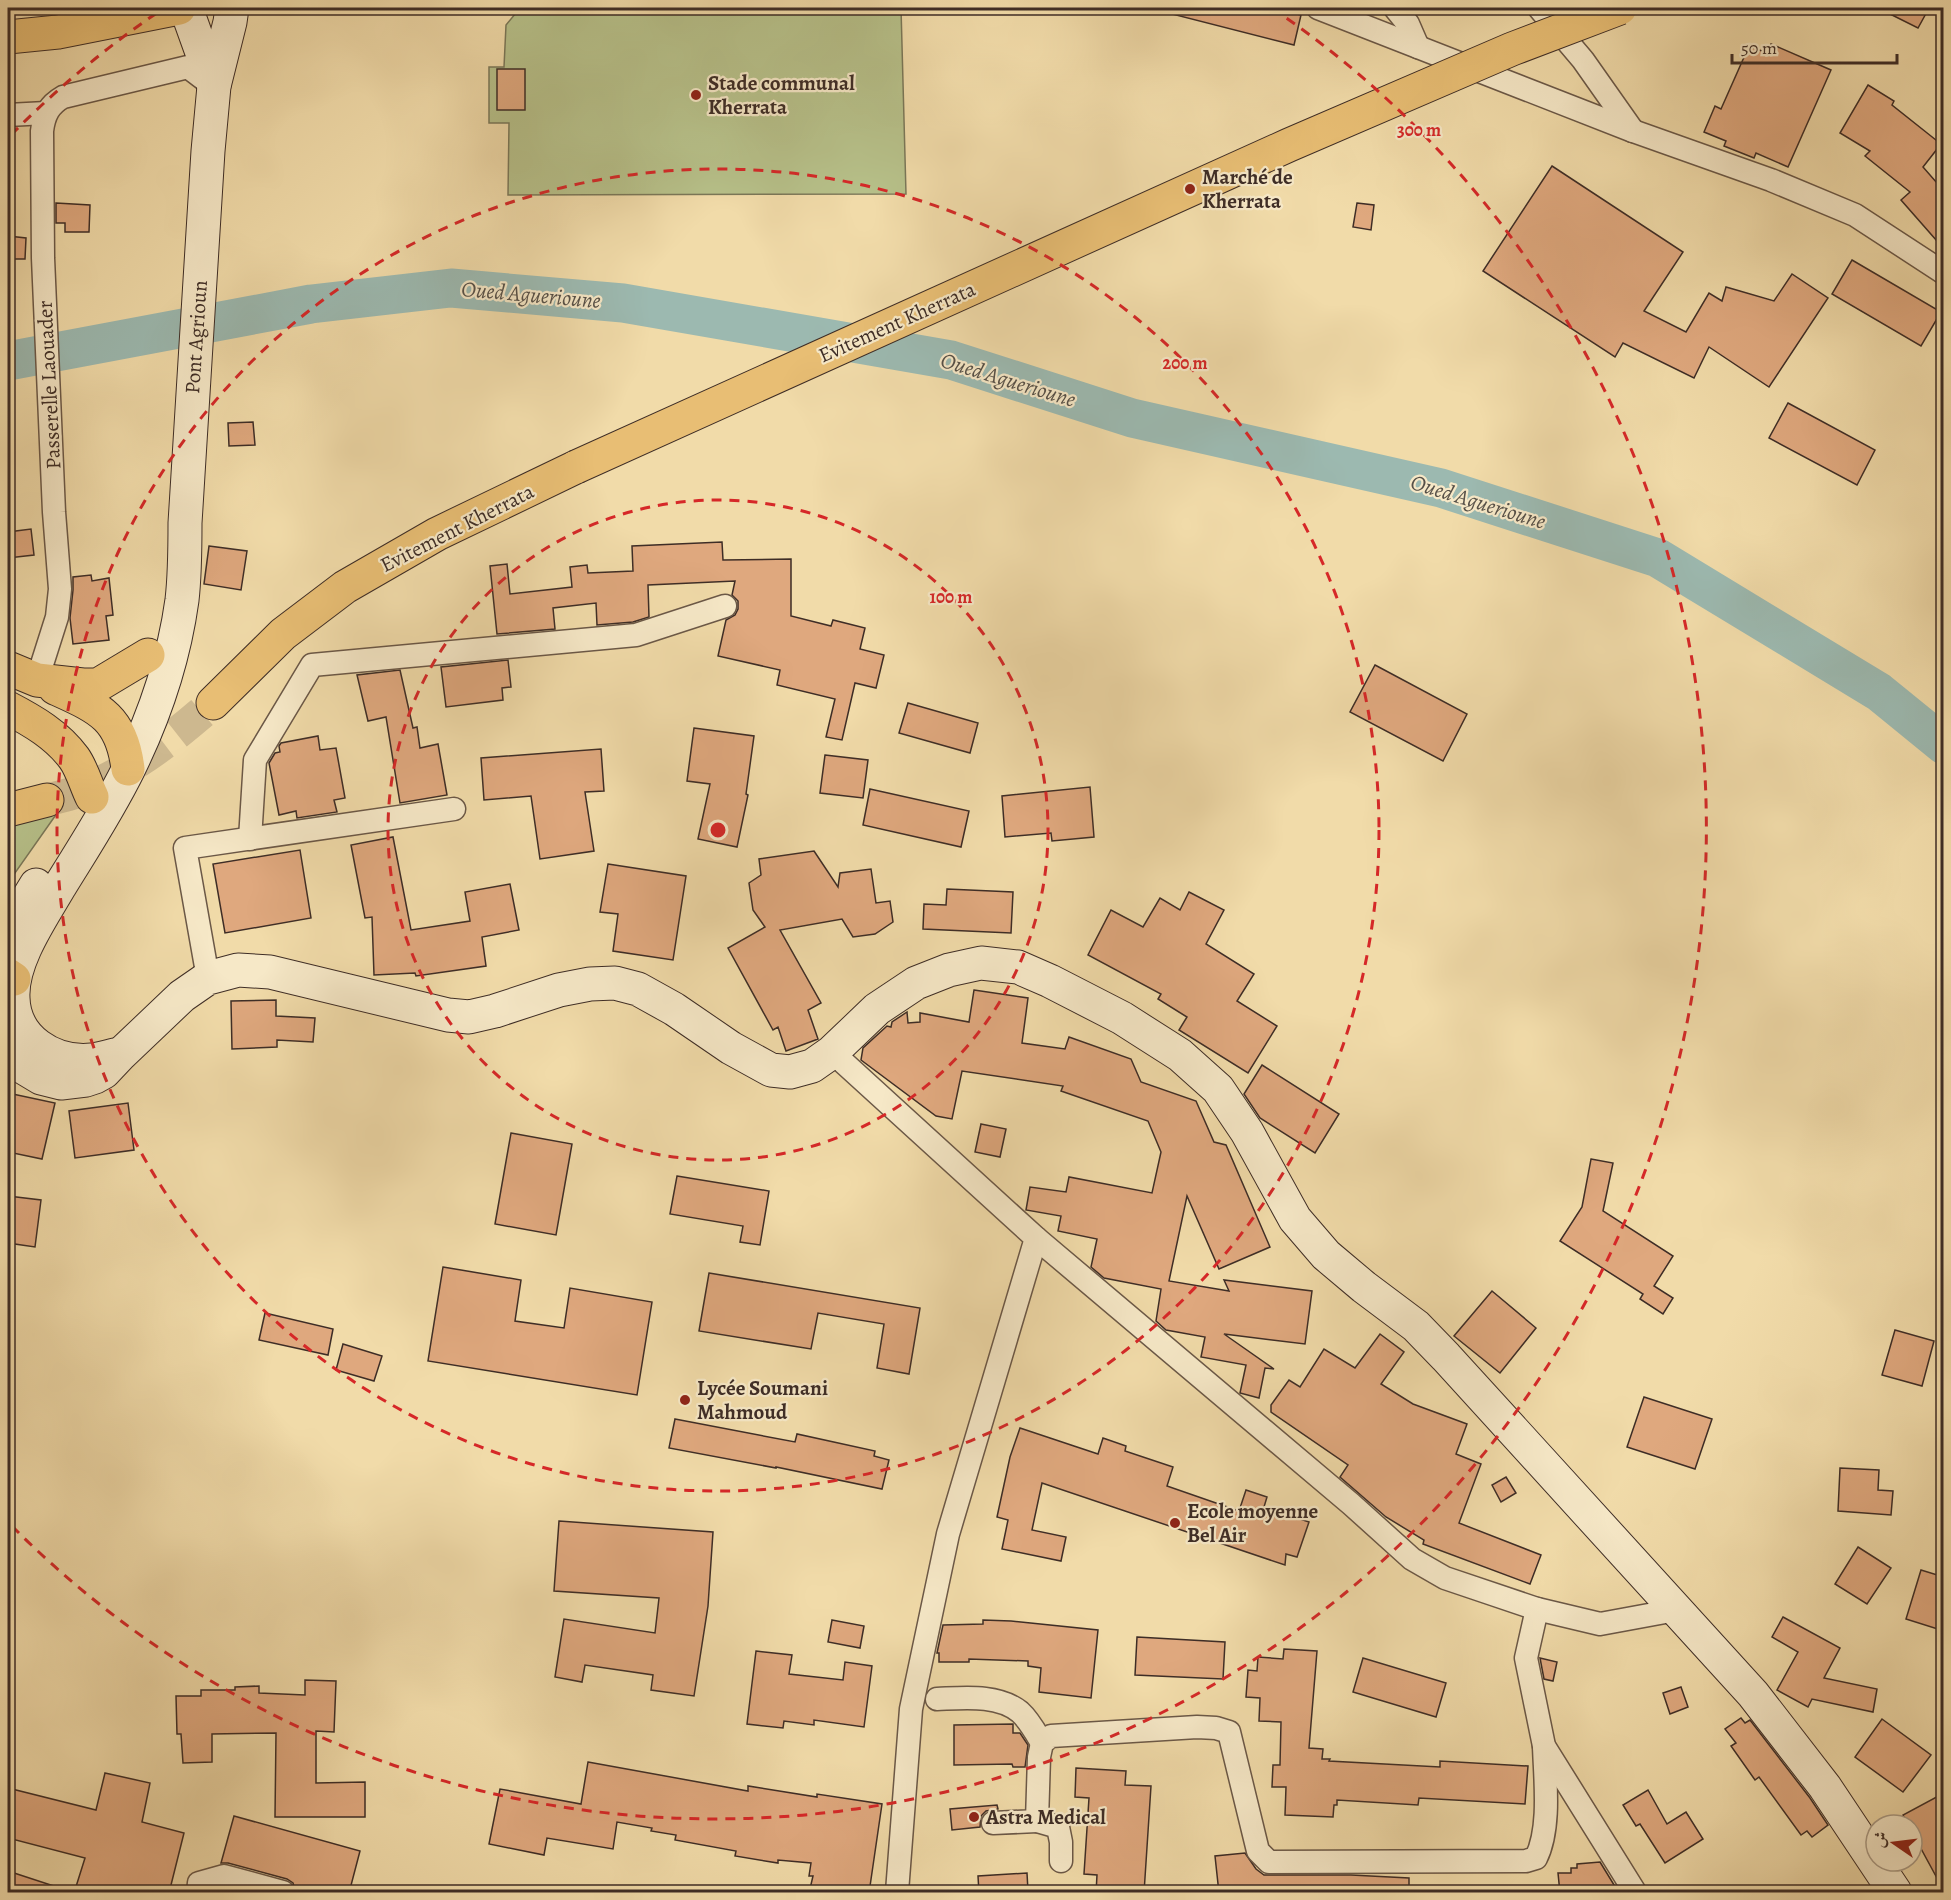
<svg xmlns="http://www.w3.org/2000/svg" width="1951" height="1900" viewBox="0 0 1951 1900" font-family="Alegreya,Amiri,serif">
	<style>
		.green { fill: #b7c18a; stroke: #7a7758; stroke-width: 1.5 }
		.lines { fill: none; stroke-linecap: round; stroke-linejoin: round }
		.river { stroke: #9cb9b0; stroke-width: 39 }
		.building { fill: #dfa87e; stroke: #3e2d26; stroke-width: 1.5 }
		.primary-tunnel { stroke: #cdb88f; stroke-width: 33; stroke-dasharray: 33 16; stroke-linecap: butt }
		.street-casing { stroke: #6b5847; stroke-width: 25 }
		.secondary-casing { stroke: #3e2d26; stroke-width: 35 }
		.primary-casing { stroke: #3e2d26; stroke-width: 35 }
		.street { stroke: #f6e8c7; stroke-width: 22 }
		.secondary { stroke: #f6e8c7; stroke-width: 33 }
		.primary { stroke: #e8be74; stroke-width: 33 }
		.primary-bridge-casing { stroke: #3e2d26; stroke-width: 35; stroke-linecap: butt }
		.primary-bridge { stroke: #e8be74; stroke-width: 33 }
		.ring { fill: none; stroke: #d62828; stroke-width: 3; stroke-dasharray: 10 8 }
		.poi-dot { fill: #8f2418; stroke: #f6e8c7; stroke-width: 2 }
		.labels { text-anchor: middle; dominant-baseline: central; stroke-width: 4.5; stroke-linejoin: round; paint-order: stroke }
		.poi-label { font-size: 21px; font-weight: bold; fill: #3e2d26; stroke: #f6e8c7; text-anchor: start }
		.street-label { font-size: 21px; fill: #3e2d26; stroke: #f6e8c7 }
		.water-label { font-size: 22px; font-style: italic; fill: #565048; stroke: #f6e8c7 }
		.centre { fill: #d62828; stroke: #f6e8c7; stroke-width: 3 }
		.ring-label { font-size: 18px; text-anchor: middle; font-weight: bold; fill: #d62828; stroke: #f6e8c7; stroke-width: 4.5; stroke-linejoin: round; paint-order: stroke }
	</style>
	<rect width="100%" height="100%" fill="#f1dba9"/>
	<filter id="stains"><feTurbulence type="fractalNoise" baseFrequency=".00333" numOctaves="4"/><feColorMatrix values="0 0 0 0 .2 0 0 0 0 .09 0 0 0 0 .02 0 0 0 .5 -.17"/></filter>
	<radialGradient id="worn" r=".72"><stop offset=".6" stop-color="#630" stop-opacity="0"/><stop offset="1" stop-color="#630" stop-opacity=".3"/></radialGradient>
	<!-- green -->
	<g class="green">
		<polygon points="520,8 901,8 906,194 508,195 509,123 489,123 489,67 504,67 506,25"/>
		<polygon points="60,809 8,883 8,820"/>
	</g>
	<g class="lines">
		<!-- river -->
		<polyline class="river" points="8,361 311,304 451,288 623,303 951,360 1132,418 1441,488 1658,558 1879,692 1944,745"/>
	</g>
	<!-- building -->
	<g class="building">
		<polygon points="1172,8 1273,8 1301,15 1294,45 1172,14"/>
		<polygon points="1878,8 1929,8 1918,28"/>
		<polygon points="1771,44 1831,70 1788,167 1756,153 1754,158 1724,146 1726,141 1704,132 1715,106 1721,109 1749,46 1767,53"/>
		<rect x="497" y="69" width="28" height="41"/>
		<polygon points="1868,85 1894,101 1892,105 1941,144 1923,167 1944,191 1944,249 1901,200 1910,192 1865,156 1870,151 1840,133"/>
		<polygon points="1552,166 1683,252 1644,311 1686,332 1709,293 1722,301 1726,287 1774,301 1792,274 1828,298 1769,387 1709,347 1694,378 1623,343 1615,357 1483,271"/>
		<polygon points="56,203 90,205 89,232 65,232 65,223 56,223"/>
		<polygon points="1357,203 1374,205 1371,230 1353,227"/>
		<polygon points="8,236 26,238 25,259 8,259"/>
		<polygon points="1852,260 1941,312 1921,346 1832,294"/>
		<polygon points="1788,403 1875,450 1857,485 1769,438"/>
		<polygon points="253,422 255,445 229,446 228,423"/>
		<polygon points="31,529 34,555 8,558 8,532"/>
		<polygon points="722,542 723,560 791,559 791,616 831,626 833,620 865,628 860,649 884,655 876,688 855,683 842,740 826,737 835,699 777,685 780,670 718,656 726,620 735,615 738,609 738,601 732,595 735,581 648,585 649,617 633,622 597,625 596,603 553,608 555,629 497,634 490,566 507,564 510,594 572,587 570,567 587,565 588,573 633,571 632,546"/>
		<polygon points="209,546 247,551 241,590 204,584"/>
		<polygon points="91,575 92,581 109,578 113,615 106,616 109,640 73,644 70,618 73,590 73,577"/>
		<polygon points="508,660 511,687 502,688 503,700 446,707 441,667"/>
		<polygon points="1375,665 1467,714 1443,761 1350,712"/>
		<polygon points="400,670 413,728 417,727 420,748 438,744 447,795 400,803 386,717 368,721 357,675"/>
		<polygon points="908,703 978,723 970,753 899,733"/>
		<polygon points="694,728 754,736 746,794 748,795 737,847 698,839 710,784 687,781"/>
		<polygon points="318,736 320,750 336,748 345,798 334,800 337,812 297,818 296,811 279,815 269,763 275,753 280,752 279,746 281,743"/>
		<polygon points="601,749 604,791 585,792 594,851 540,859 531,796 484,800 481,758"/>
		<polygon points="825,755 868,760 863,798 820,793"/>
		<polygon points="1090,787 1094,837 1052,841 1051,833 1005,837 1002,796"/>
		<polygon points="870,789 969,811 961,847 863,825"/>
		<polygon points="393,837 411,930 470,921 465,892 510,884 519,930 482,937 486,966 416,976 415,973 374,975 372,917 365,918 351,845"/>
		<polygon points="300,850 311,918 225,933 213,864"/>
		<polygon points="814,851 838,887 840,873 871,869 876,903 890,901 893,922 875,934 853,937 842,919 780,930 821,1003 808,1010 818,1039 786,1051 778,1027 773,1030 728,948 765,927 753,910 749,883 761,875 759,859"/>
		<polygon points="608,864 686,876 673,960 613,951 618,914 600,912"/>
		<polygon points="947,889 1013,892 1011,933 923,929 924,904 946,905"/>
		<polygon points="1189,892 1224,910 1206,944 1254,974 1237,1001 1277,1026 1248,1073 1179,1030 1187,1017 1158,999 1161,994 1088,955 1111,910 1143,927 1160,898 1180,910"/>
		<polygon points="974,990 1028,998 1022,1043 1065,1049 1069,1037 1131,1059 1141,1082 1196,1101 1214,1142 1226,1145 1270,1247 1219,1269 1187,1196 1169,1281 1229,1291 1224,1280 1312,1291 1305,1344 1224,1334 1274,1369 1265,1368 1259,1398 1240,1393 1246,1365 1201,1357 1205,1337 1166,1330 1156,1321 1161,1289 1104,1278 1091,1267 1097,1239 1058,1231 1061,1216 1026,1210 1030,1187 1066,1192 1069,1177 1152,1193 1161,1152 1148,1121 1061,1091 1063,1086 962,1071 952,1119 936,1116 861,1060 863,1048 887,1026 891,1027 892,1022 907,1012 908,1023 920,1022 920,1013 969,1022"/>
		<polygon points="276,1000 276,1016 315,1018 313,1042 277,1040 277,1047 232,1049 231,1001"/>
		<polygon points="1262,1065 1339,1114 1315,1153 1260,1118 1244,1094"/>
		<polygon points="8,1093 55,1103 42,1159 8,1152"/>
		<polygon points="128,1103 134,1150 75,1158 69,1111"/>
		<polygon points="981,1124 1006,1129 1000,1157 975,1152"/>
		<polygon points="511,1133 572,1144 556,1235 495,1224"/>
		<polygon points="1591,1159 1613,1163 1603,1211 1673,1256 1654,1286 1673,1298 1663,1314 1640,1299 1643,1294 1560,1241 1582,1207"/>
		<polygon points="677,1176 769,1191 760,1245 740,1242 743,1226 670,1214"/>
		<polygon points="8,1196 41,1200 35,1247 8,1243"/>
		<polygon points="443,1267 521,1280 515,1321 564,1328 570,1288 652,1302 637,1395 428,1361"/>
		<polygon points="709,1273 920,1308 909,1374 877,1368 884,1324 818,1313 811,1349 699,1331"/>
		<polygon points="1492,1291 1536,1328 1500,1373 1454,1336"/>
		<polygon points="265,1313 333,1329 328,1355 259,1340"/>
		<polygon points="1895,1330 1934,1341 1922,1386 1882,1375"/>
		<polygon points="1380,1334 1404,1352 1381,1384 1413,1404 1467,1424 1456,1454 1481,1464 1459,1523 1541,1555 1530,1584 1423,1544 1424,1540 1386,1517 1340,1477 1348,1465 1271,1412 1271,1405 1289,1380 1300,1387 1324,1349 1355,1368"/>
		<polygon points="343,1344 382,1356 374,1381 336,1370"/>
		<polygon points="1644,1397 1712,1419 1695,1469 1627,1447"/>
		<polygon points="675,1419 795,1442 797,1434 875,1451 874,1456 889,1460 882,1489 776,1467 776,1468 669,1448"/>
		<polygon points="1020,1428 1098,1454 1103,1438 1126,1446 1125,1451 1173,1467 1167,1486 1239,1511 1246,1490 1267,1497 1264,1507 1309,1522 1297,1557 1286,1554 1285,1565 1042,1483 1032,1530 1066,1537 1061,1561 1002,1549 1008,1520 997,1517 1010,1457"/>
		<polygon points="1840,1468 1879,1470 1878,1490 1893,1491 1891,1515 1838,1511"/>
		<polygon points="1506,1477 1516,1493 1501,1502 1492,1485"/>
		<polygon points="559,1521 713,1532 708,1606 694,1696 651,1690 653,1675 585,1665 582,1682 555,1677 564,1619 655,1633 659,1598 554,1591"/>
		<polygon points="1858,1547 1891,1568 1867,1604 1835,1584"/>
		<polygon points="1921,1570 1944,1577 1944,1631 1906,1619"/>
		<polygon points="1783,1617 1840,1648 1824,1678 1877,1689 1873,1712 1812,1699 1808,1707 1777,1690 1798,1652 1772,1637"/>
		<polygon points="832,1620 864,1626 860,1648 828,1642"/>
		<polygon points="983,1620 1011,1621 1098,1630 1091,1698 1039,1692 1041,1668 1028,1666 1028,1661 969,1659 969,1662 939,1662 939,1653 937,1653 943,1625 983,1624"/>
		<polygon points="1137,1637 1225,1642 1223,1679 1135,1675"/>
		<polygon points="1284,1649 1317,1651 1309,1748 1323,1749 1322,1759 1330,1759 1329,1761 1440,1767 1440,1761 1528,1766 1525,1804 1419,1798 1418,1805 1337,1800 1337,1805 1334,1805 1333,1817 1285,1815 1286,1787 1272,1787 1273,1765 1280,1765 1281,1722 1259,1721 1260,1698 1246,1697 1248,1670 1257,1671 1258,1657 1283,1659"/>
		<polygon points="756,1651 792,1655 789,1674 843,1680 845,1662 872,1666 864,1727 814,1720 814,1725 784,1721 783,1728 747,1724"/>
		<polygon points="1363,1658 1446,1683 1436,1717 1353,1692"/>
		<polygon points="1540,1658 1557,1662 1553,1681 1544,1679"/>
		<polygon points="305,1680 336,1681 334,1732 316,1731 316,1783 365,1782 365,1817 275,1817 276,1733 212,1734 212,1762 183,1763 181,1734 177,1734 176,1696 201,1696 201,1690 235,1690 235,1687 259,1686 259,1693 305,1695"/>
		<polygon points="1681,1687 1688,1707 1670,1714 1663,1693"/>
		<polygon points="1741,1718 1745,1723 1750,1720 1810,1798 1828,1825 1812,1837 1807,1831 1801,1835 1759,1777 1755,1780 1731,1746 1736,1743 1725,1729"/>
		<polygon points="1882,1719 1931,1755 1903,1792 1855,1757"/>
		<polygon points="1013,1724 1013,1733 1020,1733 1028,1745 1025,1767 1013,1767 1012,1764 954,1765 954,1725"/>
		<polygon points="588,1762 748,1791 748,1786 817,1797 817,1794 882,1804 869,1893 809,1893 813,1876 809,1876 811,1863 778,1860 778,1863 735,1856 736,1851 675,1840 676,1835 651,1831 652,1828 617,1822 613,1849 547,1838 544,1855 489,1844 500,1789 581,1804"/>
		<polygon points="1076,1768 1126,1771 1125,1785 1151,1786 1144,1893 1096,1893 1097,1875 1084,1874 1089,1798 1075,1797"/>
		<polygon points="105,1773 150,1783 142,1822 184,1833 169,1893 74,1893 85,1858 8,1838 8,1788 96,1810"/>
		<polygon points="1648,1790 1667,1824 1686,1812 1703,1839 1665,1863 1640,1824 1636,1826 1623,1805"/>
		<polygon points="1944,1793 1944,1891 1912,1832 1912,1825 1908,1825 1903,1815"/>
		<polygon points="997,1805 998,1809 986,1811 981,1816 980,1827 952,1830 950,1809"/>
		<polygon points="234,1816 360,1851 349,1893 324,1893 301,1886 300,1893 296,1893 293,1883 287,1879 228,1863 221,1863"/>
		<polygon points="1245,1853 1256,1869 1264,1875 1351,1875 1409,1878 1409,1893 1219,1893 1215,1856"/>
		<polygon points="1600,1862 1619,1893 1560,1893 1558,1873 1571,1873 1571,1868 1577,1868 1577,1864"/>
		<polygon points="8,1871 63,1889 62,1893 8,1893"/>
		<polygon points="1027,1873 1028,1891 979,1893 978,1876"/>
	</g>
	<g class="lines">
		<!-- primary-tunnel -->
		<path class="primary-tunnel" d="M47,800C59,797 72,794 83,790C132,771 174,737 213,703"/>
		<!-- street casing -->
		<g class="street-casing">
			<g id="street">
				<polyline points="1318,8 1633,131 1771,180 1855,215 1944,273"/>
				<polyline points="1395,8 1408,24 1418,47"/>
				<polyline points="1539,8 1583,60 1633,131"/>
				<polyline points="8,115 46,113"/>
				<path d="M37,680L57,617L60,589L54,512L43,258L42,131C44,115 49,105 63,97L188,67L213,86"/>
				<polyline points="250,839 255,760 312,665 636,635 725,606"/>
				<polyline points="208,978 185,848 454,809"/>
				<polyline points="832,1052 1036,1238 948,1534 911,1709 897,1892"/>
				<polyline points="1036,1238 1351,1504 1412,1559 1445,1578 1537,1609 1600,1624 1676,1610"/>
				<polyline points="1537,1609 1526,1658 1544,1746 1635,1892"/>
				<path d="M937,1699C964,1698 998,1694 1020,1712C1029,1720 1036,1733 1042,1743"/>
				<polyline points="1037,1821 1058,1827 1061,1842 1061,1861"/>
				<path d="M993,1823L1037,1821L1039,1757L1042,1743L1051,1736L1197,1727L1216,1728L1229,1732L1258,1851L1269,1862L1526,1861L1536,1858C1551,1828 1545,1779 1544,1746"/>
				<polyline points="198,1892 199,1883 224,1876 283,1892"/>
			</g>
		</g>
		<!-- secondary casing -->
		<g class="secondary-casing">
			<g id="secondary">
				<polyline points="186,8 214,86"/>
				<polyline points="8,931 36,885"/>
				<polyline points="8,1055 21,1066 41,1078 61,1083 86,1080 95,1077 104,1072 121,1054 182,996 208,978 238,970 270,972 448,1015 469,1017 495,1011 559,990 590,984 615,983 638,989 674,1009 731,1048 771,1070 790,1072 812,1066 832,1052 877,1009 916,983 949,970 981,963 1018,967 1050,981 1122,1018 1180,1055 1218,1089 1247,1132 1295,1219 1326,1255 1364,1287 1416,1326 1446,1357 1753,1694 1825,1787 1895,1892"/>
				<path d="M114,1055C107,1057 99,1059 92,1060C53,1064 14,1039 13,998C11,961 42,917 60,886C84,847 109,809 129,768C155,715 174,658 182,600C185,574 185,548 185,523L208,151L214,86L230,22L232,8"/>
			</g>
		</g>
		<!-- primary casing -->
		<g class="primary-casing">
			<g id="primary">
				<polyline points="8,37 58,32 179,8"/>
				<polyline points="8,668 37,680 83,685 98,685 148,655"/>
				<path d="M55,688C99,708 122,717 128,769"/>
				<polyline points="213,703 283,634 345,587 437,534 576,467"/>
				<path d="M8,708C33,721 57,735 74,758C82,769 86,785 92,797"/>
				<polyline points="8,810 47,800"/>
				<polyline points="8,975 14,979"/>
			</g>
		</g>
		<!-- street -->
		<use href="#street" class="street"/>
		<!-- secondary -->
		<use href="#secondary" class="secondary"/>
		<!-- primary -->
		<use href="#primary" class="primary"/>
		<!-- primary-bridge casing -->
		<g class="primary-bridge-casing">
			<polyline id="primary-bridge" points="576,467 1289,145 1512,49 1620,8"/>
		</g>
		<!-- primary-bridge -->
		<use href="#primary-bridge" class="primary-bridge"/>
	</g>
	<!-- distance rings -->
	<g class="ring">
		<circle cx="718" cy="830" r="330"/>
		<circle cx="718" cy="830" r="661"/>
		<path d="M11 135A991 991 0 0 1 164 8M1272 8A991 991 0 1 1 11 1525"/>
	</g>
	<!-- markers -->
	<g class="poi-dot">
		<circle cx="696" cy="95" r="6"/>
		<circle cx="1190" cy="189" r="6"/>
		<circle cx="685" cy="1400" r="6"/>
		<circle cx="1175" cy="1523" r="6"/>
		<circle cx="974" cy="1817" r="6"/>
	</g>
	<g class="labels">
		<!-- poi labels -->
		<g class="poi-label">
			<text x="708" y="83">Stade communal<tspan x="708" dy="24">Kherrata</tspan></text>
			<text x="1202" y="177">Marché de<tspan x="1202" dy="24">Kherrata</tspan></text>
			<text x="697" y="1388">Lycée Soumani<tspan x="697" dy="24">Mahmoud</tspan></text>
			<text x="1187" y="1511">Ecole moyenne<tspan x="1187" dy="24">Bel Air</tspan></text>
			<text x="986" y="1817">Astra Medical</text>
		</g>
		<!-- street labels -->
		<g class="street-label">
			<text transform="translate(897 322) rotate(-24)">Evitement Kherrata</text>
			<text transform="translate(196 337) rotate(-86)">Pont Agrioun</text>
			<text transform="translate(49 385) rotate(-93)">Passerelle Laouader</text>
			<text transform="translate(457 528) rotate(-27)">Evitement Kherrata</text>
		</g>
		<!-- water labels -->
		<g class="water-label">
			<text transform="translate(531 295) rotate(5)">Oued Aguerioune</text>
			<text transform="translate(1008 380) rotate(17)">Oued Aguerioune</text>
			<text transform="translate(1478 502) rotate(17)">Oued Aguerioune</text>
		</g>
	</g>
	<circle cx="718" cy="830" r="9" class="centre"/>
	<g class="ring-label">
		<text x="1419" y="136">300 m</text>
		<text x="1185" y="369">200 m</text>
		<text x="951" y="603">100 m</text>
	</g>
	<!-- margin -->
	<rect width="1951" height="1900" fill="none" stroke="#f1dba9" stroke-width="30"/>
	<rect x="9" y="9" width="1933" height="1882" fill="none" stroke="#3e2d26" stroke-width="3"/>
	<rect x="15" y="15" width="1921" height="1870" fill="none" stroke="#3e2d26" stroke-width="1.5"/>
	<!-- north arrow -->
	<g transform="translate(1894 1843) rotate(284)"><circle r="28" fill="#f6e8c7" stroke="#ac9d87" stroke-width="1.5"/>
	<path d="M0-4.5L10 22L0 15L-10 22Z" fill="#8f2418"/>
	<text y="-9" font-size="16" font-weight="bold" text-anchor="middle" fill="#3e2d26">ش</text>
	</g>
	<!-- scale -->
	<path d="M1732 54v9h165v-9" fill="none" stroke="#3e2d26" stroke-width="3"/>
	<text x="1741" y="54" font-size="18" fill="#3e2d26" stroke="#f6e8c7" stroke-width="4.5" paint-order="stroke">50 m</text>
	<rect width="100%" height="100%" filter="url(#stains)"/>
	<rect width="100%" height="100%" fill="url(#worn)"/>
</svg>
